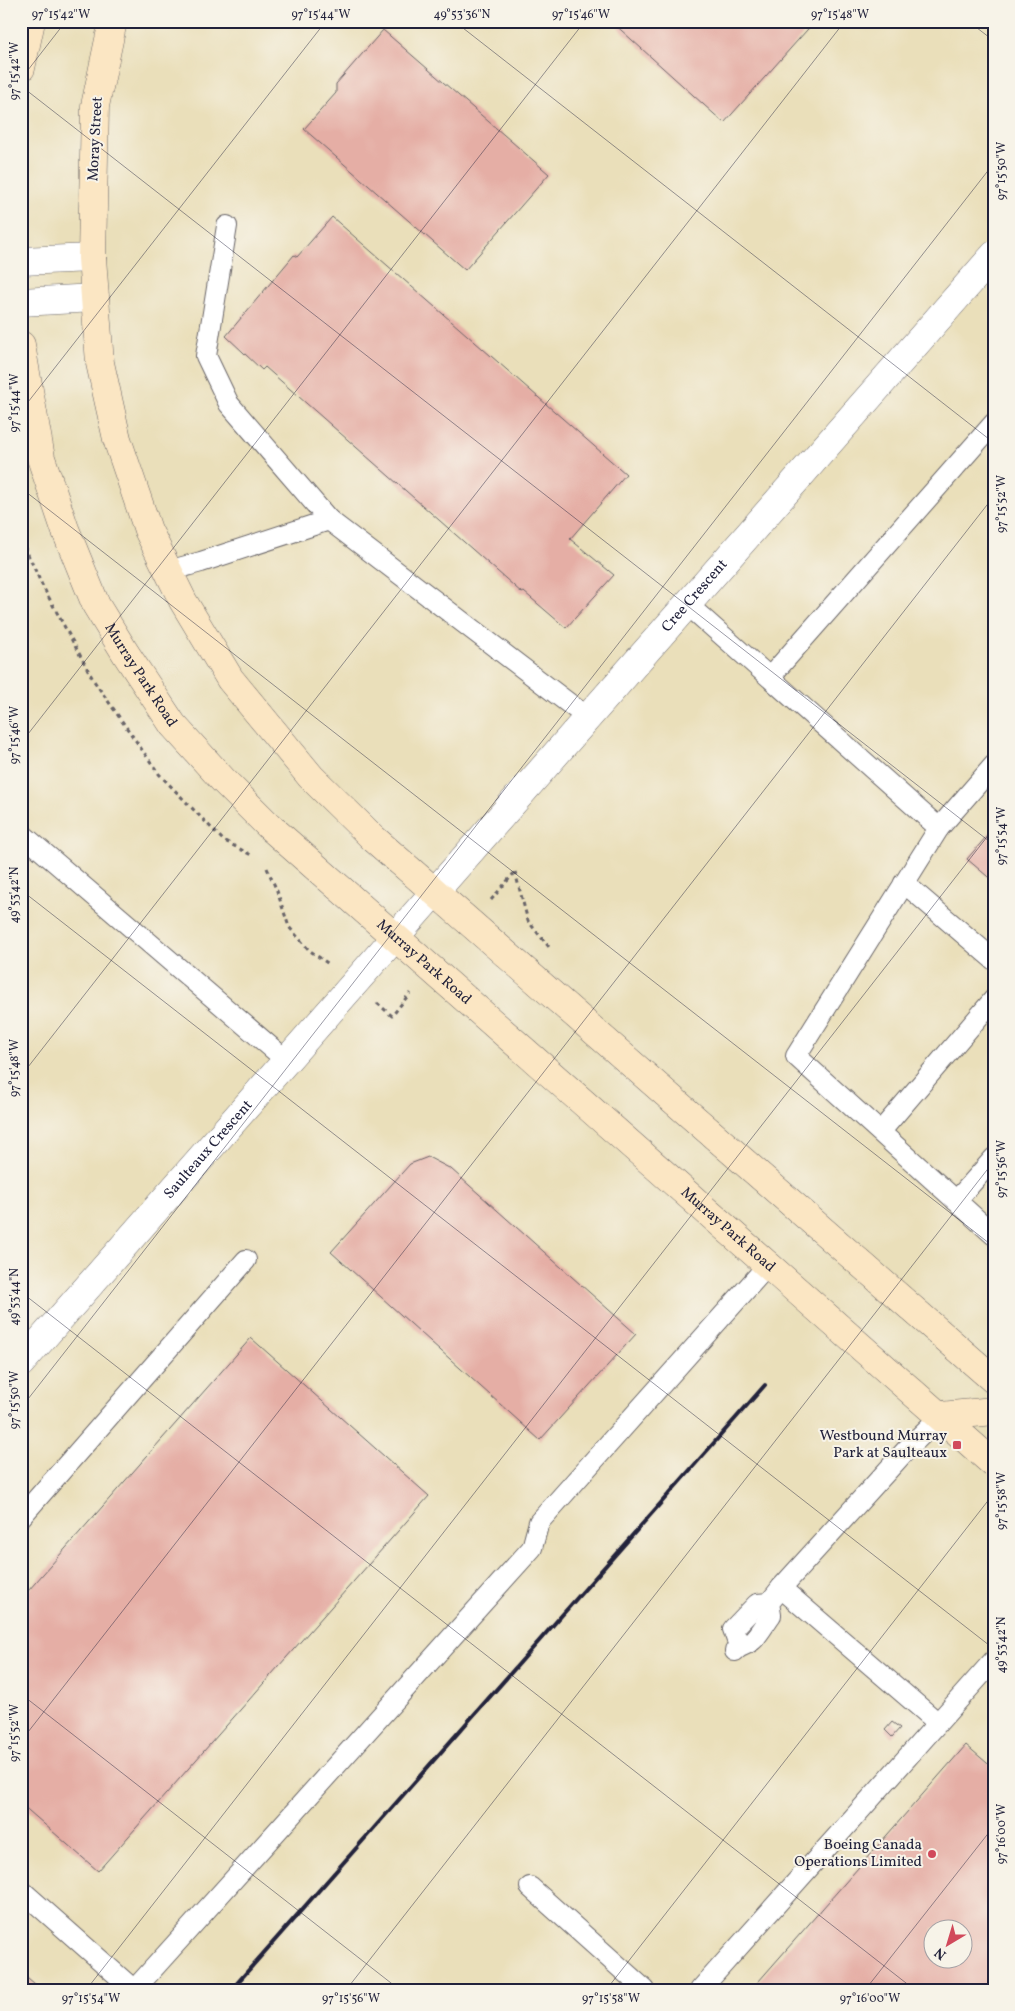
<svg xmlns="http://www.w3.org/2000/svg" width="1015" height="2011" viewBox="0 0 1015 2011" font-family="Vollkorn,serif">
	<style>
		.building { fill: #e5aea5; fill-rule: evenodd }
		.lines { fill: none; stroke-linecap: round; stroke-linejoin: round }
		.lane-casing { stroke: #686467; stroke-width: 22 }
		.street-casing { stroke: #686467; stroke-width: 29 }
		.secondary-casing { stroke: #686467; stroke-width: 29 }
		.path { stroke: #686467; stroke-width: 3; stroke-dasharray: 4 4; stroke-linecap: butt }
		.lane { stroke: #fff; stroke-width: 20 }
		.street { stroke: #fff; stroke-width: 28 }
		.secondary { stroke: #fbe6c3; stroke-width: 28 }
		.rail { stroke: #22223b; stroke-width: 4 }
		.ticks { fill: none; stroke: #22223b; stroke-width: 1; stroke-opacity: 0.45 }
		.poi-dot { fill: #d1495b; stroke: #f7f3e8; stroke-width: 2 }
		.labels { text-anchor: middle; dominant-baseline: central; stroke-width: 4; stroke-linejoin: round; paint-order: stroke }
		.street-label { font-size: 15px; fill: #22223b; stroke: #f7f3e8 }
		.poi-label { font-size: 15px; fill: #22223b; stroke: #f7f3e8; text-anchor: end }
		.neatline { fill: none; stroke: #22223b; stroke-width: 2 }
		.ticks-label { font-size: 12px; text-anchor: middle; fill: #22223b }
	</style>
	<rect width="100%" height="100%" fill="#f7f3e8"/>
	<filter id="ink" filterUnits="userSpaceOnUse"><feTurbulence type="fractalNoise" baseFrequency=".02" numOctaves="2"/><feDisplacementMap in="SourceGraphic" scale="10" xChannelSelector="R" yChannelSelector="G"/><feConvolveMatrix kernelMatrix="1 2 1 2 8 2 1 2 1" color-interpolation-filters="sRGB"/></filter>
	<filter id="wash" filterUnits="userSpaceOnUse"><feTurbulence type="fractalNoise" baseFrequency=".0096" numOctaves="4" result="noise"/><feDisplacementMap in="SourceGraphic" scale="20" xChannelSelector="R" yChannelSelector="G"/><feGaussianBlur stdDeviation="1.12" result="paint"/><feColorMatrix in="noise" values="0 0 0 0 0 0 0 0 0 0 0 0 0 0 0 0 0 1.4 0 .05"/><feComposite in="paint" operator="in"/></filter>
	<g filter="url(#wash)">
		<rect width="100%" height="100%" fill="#eadfba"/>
		<g id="blocks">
			<!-- building -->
			<g class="building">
				<polygon points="611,21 815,21 724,123"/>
				<polygon points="383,30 549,174 465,270 304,129 336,93 336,84"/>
				<polygon points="332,217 626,474 570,539 614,575 566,628 524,592 522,593 265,367 262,370 226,336 294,255 297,257"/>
				<polygon points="994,828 994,882 967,859"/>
				<polygon points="428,1157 451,1169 636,1334 540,1440 331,1252 410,1164"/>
				<polygon points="251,1338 429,1496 98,1871 21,1804 21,1599"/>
				<polygon points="892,1722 900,1728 892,1737 885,1730"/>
				<path d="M966,1745L994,1769V1990H751ZM932,1928H962V1958H932Z"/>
				<polygon points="21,1972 42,1990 21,1990"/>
			</g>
		</g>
	</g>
	<g filter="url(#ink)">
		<use href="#blocks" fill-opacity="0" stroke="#686467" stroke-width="1"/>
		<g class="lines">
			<!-- lane casing -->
			<g class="lane-casing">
				<g id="lane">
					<polyline points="227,226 206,356 229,404 329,520"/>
					<polyline points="168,571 201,562 329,520 588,718"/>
					<polyline points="688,605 939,828"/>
					<polyline points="770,677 994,423"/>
					<polyline points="994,765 939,828 796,1056 994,1235"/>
					<polyline points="21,833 287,1061"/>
					<polyline points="904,883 994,960"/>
					<polyline points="881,1131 994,999"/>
					<polyline points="956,1201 994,1158"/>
					<polyline points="21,1517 246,1260"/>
					<polyline points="739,1646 733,1629 757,1604 769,1603"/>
					<path d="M735,1651C740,1645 748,1645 753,1640C760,1633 765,1623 771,1615L769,1603L781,1588"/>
					<polyline points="937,1722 781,1588 908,1448 941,1416"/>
					<polyline points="530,1887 645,1990"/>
					<polyline points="21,1890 134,1990"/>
					<polyline points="134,1990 532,1548 539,1522 767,1266"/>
					<polyline points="700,1990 994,1660"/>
				</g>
			</g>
			<!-- street casing -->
			<g class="street-casing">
				<g id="street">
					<polyline points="21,261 92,258"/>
					<polyline points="21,302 95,298"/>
					<path id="s1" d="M21,1363L994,255"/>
				</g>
			</g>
			<!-- secondary casing -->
			<g class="secondary-casing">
				<g id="secondary">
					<polyline points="113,21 95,106 92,258 100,363 117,439 148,530 183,601 230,679 311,777 373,838 994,1380"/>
					<polyline points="21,68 31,21"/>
					<path id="s2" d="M21,345L41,458L65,529L96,605L126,654L173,725L223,780L269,826L994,1464"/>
					<polyline points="941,1416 994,1411"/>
				</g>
			</g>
			<!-- path -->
			<g class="path">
				<polyline points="21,539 42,585 94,681 159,774 223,840 253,856"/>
				<polyline points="267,868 277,891 289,927 309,950 330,965"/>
				<polyline points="515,872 528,921 549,947"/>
				<polyline points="491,900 515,872"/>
				<polyline points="377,1003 392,1016 410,993"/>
			</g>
			<!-- lane -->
			<use href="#lane" class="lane"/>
			<!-- street -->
			<use href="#street" class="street"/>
			<!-- secondary -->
			<use href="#secondary" class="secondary"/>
			<!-- rail -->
			<polyline class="rail" points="231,1990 765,1385"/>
		</g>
	</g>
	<!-- ticks -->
	<path class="ticks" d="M454,21L994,443M968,21L994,41M21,79L66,21M21,86L994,845M21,411L326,21M21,488L994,1247M21,743L585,21M21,890L994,1649M21,1076L845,21M21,1292L915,1990M21,1408L994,163M21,1694L400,1990M21,1741L994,496M86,1990L994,828M346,1990L994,1161M606,1990L994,1493M865,1990L994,1826"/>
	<!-- markers -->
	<g class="poi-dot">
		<rect x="952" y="1440" width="10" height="10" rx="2.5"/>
		<circle cx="932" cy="1854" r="5"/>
	</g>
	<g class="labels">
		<!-- street labels -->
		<g class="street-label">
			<text transform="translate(96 139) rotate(-87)">Moray Street</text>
			<text stroke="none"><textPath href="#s1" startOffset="1021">Cree Crescent</textPath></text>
			<text stroke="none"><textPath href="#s2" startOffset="355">Murray Park Road</textPath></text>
			<text stroke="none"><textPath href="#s2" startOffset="760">Murray Park Road</textPath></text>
			<text stroke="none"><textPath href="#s1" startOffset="284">Saulteaux Crescent</textPath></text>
			<text stroke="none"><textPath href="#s2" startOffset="1165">Murray Park Road</textPath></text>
		</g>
		<!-- poi labels -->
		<g class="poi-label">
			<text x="947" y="1436">Westbound Murray<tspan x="947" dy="17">Park at Saulteaux</tspan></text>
			<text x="922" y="1845">Boeing Canada<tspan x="922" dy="17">Operations Limited</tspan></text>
		</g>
	</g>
	<!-- margin -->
	<rect width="1015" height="2011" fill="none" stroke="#f7f3e8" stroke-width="55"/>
	<!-- north arrow -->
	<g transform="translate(948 1944) rotate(218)"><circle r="24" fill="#f7f3e8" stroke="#a29fa3"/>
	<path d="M0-4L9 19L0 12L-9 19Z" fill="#d1495b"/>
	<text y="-8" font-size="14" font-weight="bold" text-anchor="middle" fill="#22223b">N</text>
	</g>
	<rect x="28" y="28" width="960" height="1956" class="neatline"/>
	<g class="ticks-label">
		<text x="61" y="18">97°15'42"W</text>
		<text x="321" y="18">97°15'44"W</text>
		<text x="462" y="18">49°53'36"N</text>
		<text x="581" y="18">97°15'46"W</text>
		<text x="840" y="18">97°15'48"W</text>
		<text transform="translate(14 71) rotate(-90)" y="4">97°15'42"W</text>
		<text transform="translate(1001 171) rotate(-90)" y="4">97°15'50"W</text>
		<text transform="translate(14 403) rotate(-90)" y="4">97°15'44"W</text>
		<text transform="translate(1001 504) rotate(-90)" y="4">97°15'52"W</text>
		<text transform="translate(14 735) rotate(-90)" y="4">97°15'46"W</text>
		<text transform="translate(1001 836) rotate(-90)" y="4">97°15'54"W</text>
		<text transform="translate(14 895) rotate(-90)" y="4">49°53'42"N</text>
		<text transform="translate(14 1068) rotate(-90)" y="4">97°15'48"W</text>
		<text transform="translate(1001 1169) rotate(-90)" y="4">97°15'56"W</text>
		<text transform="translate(14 1297) rotate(-90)" y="4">49°53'44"N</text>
		<text transform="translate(14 1400) rotate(-90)" y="4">97°15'50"W</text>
		<text transform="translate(1001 1501) rotate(-90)" y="4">97°15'58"W</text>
		<text transform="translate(1001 1645) rotate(-90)" y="4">49°53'42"N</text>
		<text transform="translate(14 1733) rotate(-90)" y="4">97°15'52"W</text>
		<text transform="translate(1001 1834) rotate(-90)" y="4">97°16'00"W</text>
		<text x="91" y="2002">97°15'54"W</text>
		<text x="351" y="2002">97°15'56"W</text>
		<text x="611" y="2002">97°15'58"W</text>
		<text x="870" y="2002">97°16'00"W</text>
	</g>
</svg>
